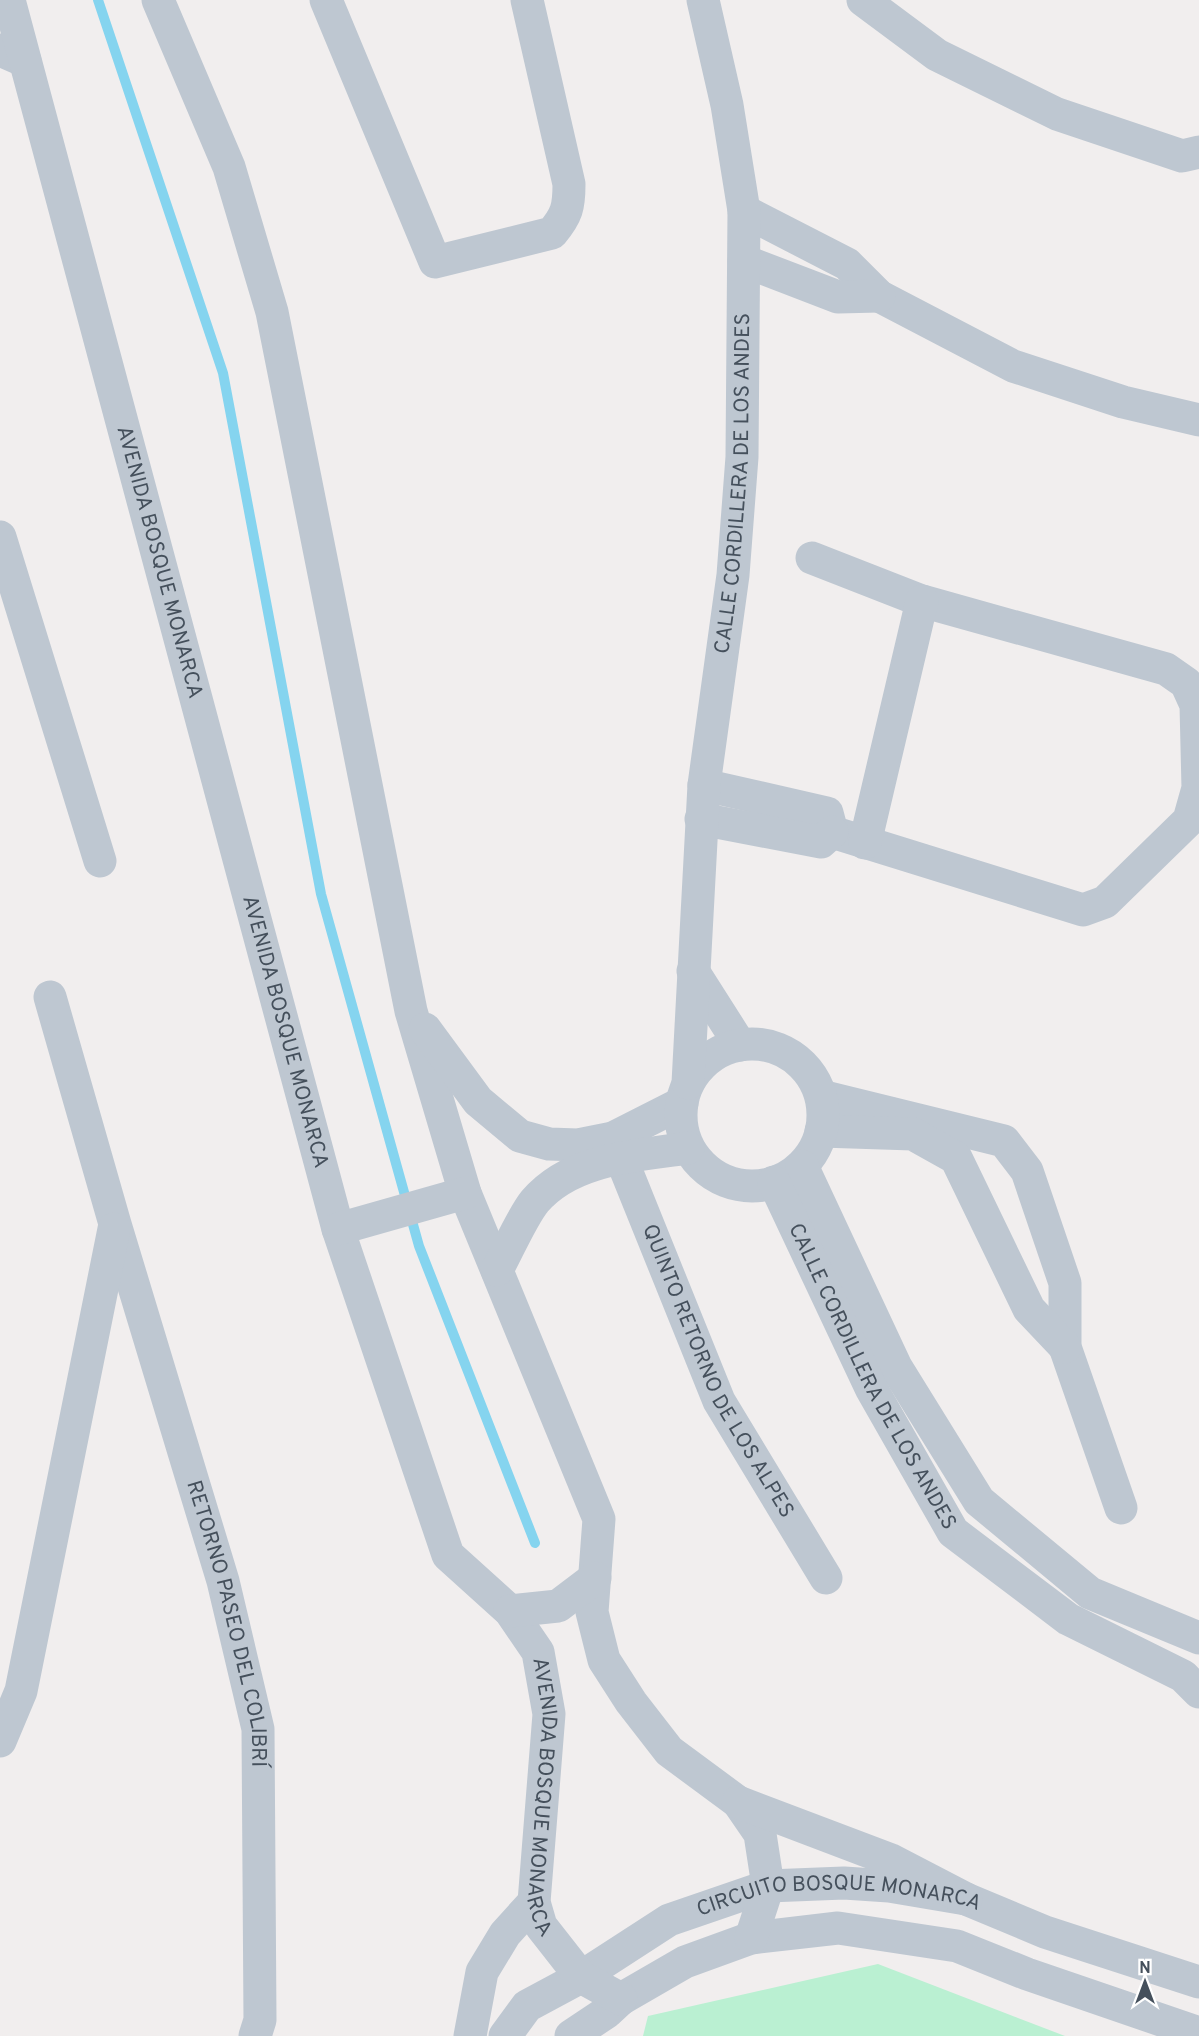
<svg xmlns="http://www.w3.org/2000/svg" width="1199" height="2036" viewBox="0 0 1199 2036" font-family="Overpass,sans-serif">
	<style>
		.green { fill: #baf0d2 }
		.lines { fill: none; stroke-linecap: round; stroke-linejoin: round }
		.stream { stroke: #85d4ef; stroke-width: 10 }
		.minor { stroke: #bec7d1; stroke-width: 33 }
		.tertiary { stroke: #bec7d1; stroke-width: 33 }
		.labels { text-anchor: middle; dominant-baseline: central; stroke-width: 6; stroke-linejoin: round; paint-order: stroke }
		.street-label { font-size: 21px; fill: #45505c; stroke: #fff }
	</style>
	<rect width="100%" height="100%" fill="#f1eeee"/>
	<!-- green -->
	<polygon class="green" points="878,1964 1065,2036 643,2036 648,2016"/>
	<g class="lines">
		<!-- stream -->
		<polyline class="stream" points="98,0 223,373 321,894 419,1246 535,1543"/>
		<!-- minor -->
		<g class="minor">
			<path d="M326,0L435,262L552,233C567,215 569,207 569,184L527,0"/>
			<polyline points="863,0 937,55 1057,114 1182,156 1199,152"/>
			<polyline points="0,50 25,61"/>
			<polyline points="744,211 847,264 879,296 1013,366 1123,402 1199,420"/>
			<polyline points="744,261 838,297 879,296"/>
			<polyline points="0,537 100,861"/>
			<polyline points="812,558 922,601 1166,669 1186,683 1196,705 1198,788 1189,820 1105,902 1083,910 832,832"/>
			<polyline points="704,785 827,813 832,832"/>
			<polyline points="701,819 821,842 832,832"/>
			<polyline points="865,843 922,601"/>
			<path id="s1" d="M50,997L115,1224L223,1581L258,1729L260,2020L255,2036"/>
			<polyline points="821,1096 1004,1141 1027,1171 1065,1283 1065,1347 1121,1508"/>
			<polyline points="821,1131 913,1134 956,1158 1029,1309 1065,1347"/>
			<path id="s2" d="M613,1138L719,1401L826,1578"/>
			<polyline points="0,1741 21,1691 114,1229"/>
			<path id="s3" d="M505,2036L527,2006L581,1977L669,1920L768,1886L844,1883L889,1886L966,1899L1045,1932L1199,1982"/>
			<polyline points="571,2036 607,2012 621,1999 685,1962 751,1938 838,1928 957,1946 1027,1974 1199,2033"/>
		</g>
		<!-- tertiary -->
		<g class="tertiary">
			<path id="s4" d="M9,0L338,1229L448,1555L510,1611L538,1652L549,1714L534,1902L541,1926L581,1977L621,1999"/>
			<polyline points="158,0 229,167 272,312 411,1011 465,1193 599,1519 592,1612 604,1660 631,1702 669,1751 738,1802 760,1834 768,1886 751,1938"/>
			<polyline points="693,971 740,1045"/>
			<polyline points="425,1029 478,1101 520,1136 549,1144 578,1145 613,1138 682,1103"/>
			<circle cx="752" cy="1115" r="71"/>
			<path id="s5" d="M688,1083L704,785L733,575L742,457L744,211L727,105L703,0"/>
			<polyline points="802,1166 896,1367 979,1501 1090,1593 1199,1638"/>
			<path id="s6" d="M774,1182L871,1388L953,1532L1068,1619L1183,1676L1199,1692"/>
			<polyline points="338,1229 465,1193"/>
			<path d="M497,1270C508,1250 522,1217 535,1201C572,1158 636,1156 688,1148"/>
			<polyline points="510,1611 558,1606 595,1578"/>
			<polyline points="738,1802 891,1860 966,1899"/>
			<polyline points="470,2036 482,1972 505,1934 534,1902"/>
		</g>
	</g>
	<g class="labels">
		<!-- street labels -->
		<g class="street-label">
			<text stroke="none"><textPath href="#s5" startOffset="602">CALLE CORDILLERA DE LOS ANDES</textPath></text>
			<text stroke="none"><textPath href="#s4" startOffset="582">AVENIDA BOSQUE MONARCA</textPath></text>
			<text stroke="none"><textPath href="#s4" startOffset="1068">AVENIDA BOSQUE MONARCA</textPath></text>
			<text stroke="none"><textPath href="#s2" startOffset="256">QUINTO RETORNO DE LOS ALPES</textPath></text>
			<text stroke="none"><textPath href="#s6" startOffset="218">CALLE CORDILLERA DE LOS ANDES</textPath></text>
			<text stroke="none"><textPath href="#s1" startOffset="652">RETORNO PASEO DEL COLIBRÍ</textPath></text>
			<text stroke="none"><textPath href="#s4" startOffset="1896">AVENIDA BOSQUE MONARCA</textPath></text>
			<text stroke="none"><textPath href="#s3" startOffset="378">CIRCUITO BOSQUE MONARCA</textPath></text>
		</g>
	</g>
	<!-- north arrow -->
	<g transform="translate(1145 1982)" stroke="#ffffff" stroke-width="4.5" paint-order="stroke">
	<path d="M0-4.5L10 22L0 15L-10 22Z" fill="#45505c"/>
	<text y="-9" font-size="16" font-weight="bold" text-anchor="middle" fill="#45505c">N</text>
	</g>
</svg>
